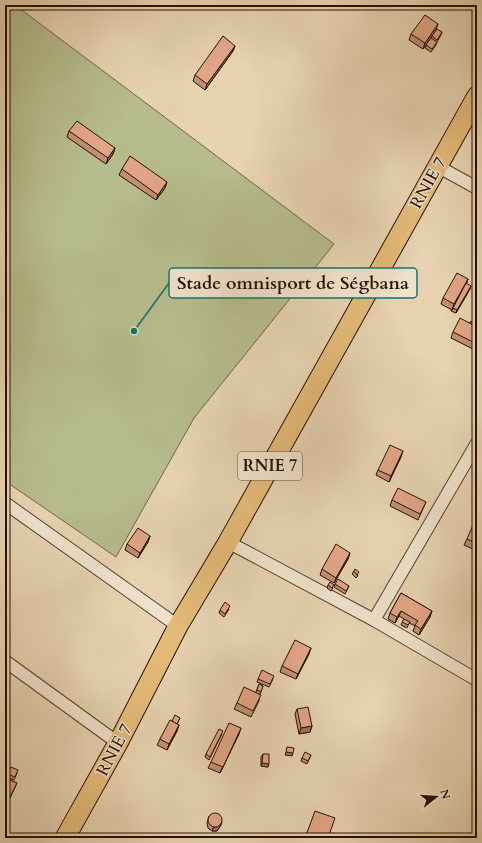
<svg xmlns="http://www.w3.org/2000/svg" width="482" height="843" viewBox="0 0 482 843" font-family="Cardo,serif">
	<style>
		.green { fill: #b6bc8c; stroke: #6f6646 }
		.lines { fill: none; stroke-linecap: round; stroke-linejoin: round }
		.street-casing { stroke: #58402c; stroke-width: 14 }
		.primary-casing { stroke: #280f00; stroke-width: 21 }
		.street { stroke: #efe2cc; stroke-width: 12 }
		.primary { stroke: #e4ba78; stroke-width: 19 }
		.wall { fill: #c28f73; stroke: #280f00 }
		.shaded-wall { fill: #9e745e; stroke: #280f00 }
		.building { fill: #e2a686; stroke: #280f00 }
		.labels { text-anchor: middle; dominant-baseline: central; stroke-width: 3; stroke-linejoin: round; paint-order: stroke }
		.shield { fill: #efe2cc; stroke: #644e3d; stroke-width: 1 }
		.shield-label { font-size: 16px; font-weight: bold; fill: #280f00 }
		.street-label { font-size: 17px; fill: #280f00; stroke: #efe2cc }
		.leader { fill: none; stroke: #0f766e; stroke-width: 1.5 }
		.callout-dot { fill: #0f766e; stroke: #efe2cc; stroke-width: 1.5 }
		.callout { fill: #efe2cc; stroke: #0f766e; stroke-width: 1.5 }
		.callout-label { font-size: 18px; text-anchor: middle; font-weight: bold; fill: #280f00 }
	</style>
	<rect width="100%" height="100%" fill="#e7d3b1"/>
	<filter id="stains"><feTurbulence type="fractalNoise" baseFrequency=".005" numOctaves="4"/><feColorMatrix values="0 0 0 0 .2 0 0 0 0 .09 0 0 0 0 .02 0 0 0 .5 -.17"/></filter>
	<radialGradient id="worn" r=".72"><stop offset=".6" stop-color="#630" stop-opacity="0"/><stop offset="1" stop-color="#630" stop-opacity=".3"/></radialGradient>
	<!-- green -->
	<polygon class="green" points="5,5 15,5 334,244 194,418 116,557 5,481"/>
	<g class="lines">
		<!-- street casing -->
		<g class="street-casing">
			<g id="street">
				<polyline points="437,166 477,188"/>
				<polyline points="5,503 178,626"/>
				<polyline points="228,542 374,620 477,680"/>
				<polyline points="374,620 477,443"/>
				<polyline points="5,661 118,743"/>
			</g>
		</g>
		<!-- primary casing -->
		<g class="primary-casing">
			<polyline id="primary" points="65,838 118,743 178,626 228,542 477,96"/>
		</g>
		<!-- street -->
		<use href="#street" class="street"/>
		<!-- primary -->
		<use href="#primary" class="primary"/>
	</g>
	<!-- wall -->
	<g class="wall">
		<polygon points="436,30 423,49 409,40 411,34"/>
		<polygon points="442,32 441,35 437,42 436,45 431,52 425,48 432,36"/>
		<polygon points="235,46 233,51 205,90 193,81 195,75"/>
		<polygon points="69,131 115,148 113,154 106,164 67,137"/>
		<polygon points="122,169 165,188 156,200 119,175"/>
		<polygon points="468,279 466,284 470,289 456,313 451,311 452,309 452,310 441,304 443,298"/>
		<polygon points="470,323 477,325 477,351 451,338 453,332"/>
		<polygon points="401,457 389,482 376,475 378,470"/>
		<polygon points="392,500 426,502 418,520 390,506"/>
		<polygon points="477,527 477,551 464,545 467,539"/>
		<polygon points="150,536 148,542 138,558 125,550 127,544"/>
		<polygon points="350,553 348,559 334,583 320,575 322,569"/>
		<polygon points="354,571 358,575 356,578 352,574"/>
		<polygon points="335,584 349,586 345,594 334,587"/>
		<polygon points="328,585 333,588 331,591 327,588"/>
		<polygon points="401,593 432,611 430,617 419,635 413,631 415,626 409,623 407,628 401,625 404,619 399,616 395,623 388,619 390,613"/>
		<polygon points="229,609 224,617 219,613 220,610"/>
		<polygon points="309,654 296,679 280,672 282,666"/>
		<polygon points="258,679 273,679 269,687 257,682"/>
		<polygon points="259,684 263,686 260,694 259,701 251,717 234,709 237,703 256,692"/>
		<polygon points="297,709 312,726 310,732 299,734 295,714"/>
		<polygon points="180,718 177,724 179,725 177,731 167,750 157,745 160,739 172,721"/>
		<polygon points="222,734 209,760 205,757 206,754"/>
		<polygon points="239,734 220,773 208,768 211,762"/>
		<polygon points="263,754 268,767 261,766 261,757"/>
		<polygon points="311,755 307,764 301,761 302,758"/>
		<polygon points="17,773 14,780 6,777 7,774"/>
		<polygon points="5,778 17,783 6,807 5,806"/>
		<polygon points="209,816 221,825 217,831 212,831 208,828 207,823"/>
	</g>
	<!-- shaded-wall -->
	<g class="shaded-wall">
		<polygon points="438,24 436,30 423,49 425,43"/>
		<polygon points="235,46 233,51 205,90 207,84"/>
		<polygon points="115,148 113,154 106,164 108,158"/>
		<polygon points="167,182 165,188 156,200 158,195"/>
		<polygon points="468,279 466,285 452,310 454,304"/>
		<polygon points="471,286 470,289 456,313 457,310"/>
		<polygon points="403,451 401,457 389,482 391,476"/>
		<polygon points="150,536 148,542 138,558 140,553"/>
		<polygon points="350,553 348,559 334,583 336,578"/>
		<polygon points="401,611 399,616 395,623 397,617"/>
		<polygon points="432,611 430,617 419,635 421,629"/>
		<polygon points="311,648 309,654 296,679 298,674"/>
		<polygon points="179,725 177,731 167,750 169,744"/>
		<polygon points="312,726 310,732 299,734 301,728"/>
		<polygon points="241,728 239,734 220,773 223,767"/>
		<polygon points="286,752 293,753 292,756 285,755"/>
		<polygon points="262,763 269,764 268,767 261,766"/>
		<polygon points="222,822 221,825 217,831 212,831 213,828"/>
	</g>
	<!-- building -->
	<g class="building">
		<polygon points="425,15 438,24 425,43 411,34"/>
		<polygon points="437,29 442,32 437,40 432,36"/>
		<polygon points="223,36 235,46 207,84 195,75"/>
		<polygon points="431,38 437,42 432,49 426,45"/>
		<polygon points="77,121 115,148 108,158 69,131"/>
		<polygon points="130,156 167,182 158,195 122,169"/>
		<polygon points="457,273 468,279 454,304 443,298"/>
		<polygon points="466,283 471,286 457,310 453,308"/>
		<polygon points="460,318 477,327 477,344 453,332"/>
		<polygon points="471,321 477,325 477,327 470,323"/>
		<polygon points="390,445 403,451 391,476 378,470"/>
		<polygon points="398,488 426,502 420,514 392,500"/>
		<polygon points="473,525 477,527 477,544 467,539"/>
		<polygon points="138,528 150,536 140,553 127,544"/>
		<polygon points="336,544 350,553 336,578 322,569"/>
		<polygon points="355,569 359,572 357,575 354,571"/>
		<polygon points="338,579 349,586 346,591 335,584"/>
		<polygon points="330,582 334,585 332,588 328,585"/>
		<polygon points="401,593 432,611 421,629 415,625 418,621 401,611 397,617 390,613"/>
		<polygon points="225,602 230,606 225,614 220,610"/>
		<polygon points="404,619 410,622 408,625 402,622"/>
		<polygon points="295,640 311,648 298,674 282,666"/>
		<polygon points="262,670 274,676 270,684 258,679"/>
		<polygon points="259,684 263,686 261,692 257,690"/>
		<polygon points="244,687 261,695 253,711 237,703"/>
		<polygon points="308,707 312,726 301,728 297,709"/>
		<polygon points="175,715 180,718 177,724 172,721"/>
		<polygon points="170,720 179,725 169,744 160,739"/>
		<polygon points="229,723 241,728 223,767 211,762"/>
		<polygon points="219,729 223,731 210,757 206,754"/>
		<polygon points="287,747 294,748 293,753 286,752"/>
		<polygon points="305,752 311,755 308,761 302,758"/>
		<polygon points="263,754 269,754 269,764 262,763"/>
		<polygon points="11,767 18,770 15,777 7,774"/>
		<polygon points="5,778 17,783 8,801 5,799"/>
		<polygon points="315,811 335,818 328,838 305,838"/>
		<circle cx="215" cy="820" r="7"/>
	</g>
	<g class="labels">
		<!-- shield labels -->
		<rect class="shield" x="238" y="452" width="64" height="28" rx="3"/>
		<g class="shield-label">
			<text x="270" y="466">RNIE 7</text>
		</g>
		<!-- street labels -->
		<g class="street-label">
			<text transform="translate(428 183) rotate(-61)">RNIE 7</text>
			<text transform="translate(114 750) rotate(-62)">RNIE 7</text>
		</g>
	</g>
	<!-- callouts -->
	<path class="leader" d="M134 331L169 283"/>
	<circle class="callout-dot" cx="134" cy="331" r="4"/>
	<rect class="callout" x="169" y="268" width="248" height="30" rx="4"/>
	<g class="callout-label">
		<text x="293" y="289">Stade omnisport de Ségbana</text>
	</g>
	<!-- margin -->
	<rect width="482" height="843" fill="none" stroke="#e7d3b1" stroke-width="20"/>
	<rect x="6" y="6" width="470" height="831" fill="none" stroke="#280f00" stroke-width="2"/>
	<rect x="10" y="10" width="462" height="823" fill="none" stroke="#280f00"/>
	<!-- north arrow -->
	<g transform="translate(436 797) rotate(73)" stroke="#efe2cc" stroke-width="3" paint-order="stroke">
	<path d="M0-3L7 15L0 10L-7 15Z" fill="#280f00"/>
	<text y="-6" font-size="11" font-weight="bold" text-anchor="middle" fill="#280f00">N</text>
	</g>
	<rect width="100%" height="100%" filter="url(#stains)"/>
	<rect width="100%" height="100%" fill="url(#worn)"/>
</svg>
